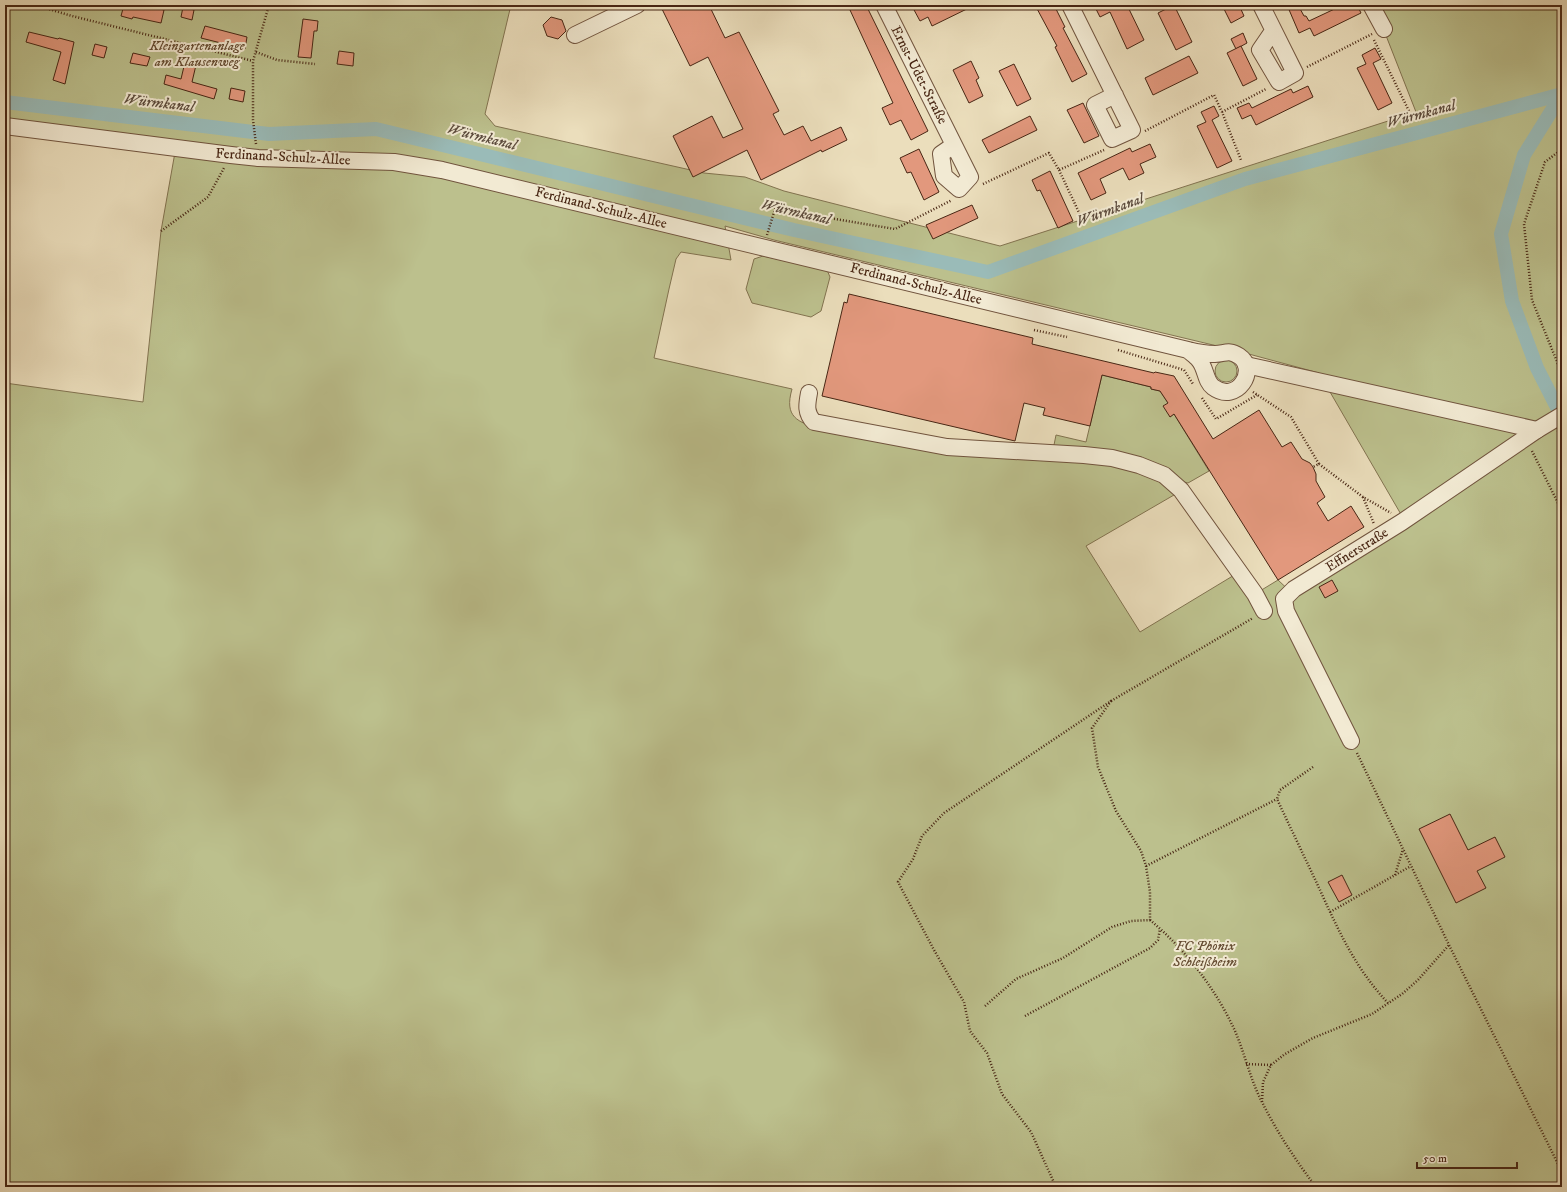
<svg xmlns="http://www.w3.org/2000/svg" width="1567" height="1192" viewBox="0 0 1567 1192" font-family="'IM FELL DW Pica',serif">
	<style>
		.green { fill: #bcc08d; stroke: #827350; fill-rule: evenodd }
		.lines { fill: none; stroke-linecap: round; stroke-linejoin: round }
		.stream { stroke: #797f76; stroke-width: 4 }
		.canal { stroke: #9abbb8; stroke-width: 14 }
		.building { fill: #e2987d; stroke: #482614 }
		.minor-casing { stroke: #71543e; stroke-width: 18 }
		.path { stroke: #482614; stroke-width: 2.5; stroke-dasharray: 1 2; stroke-linecap: butt }
		.minor { stroke: #f2ead3; stroke-width: 16 }
		.labels { text-anchor: middle; dominant-baseline: central; stroke-width: 4; stroke-linejoin: round; paint-order: stroke }
		.park-label { font-size: 14px; font-style: italic; fill: #654c32; stroke: #f2ead3 }
		.street-label { font-size: 14px; fill: #482614; stroke: #f2ead3 }
		.water-label { font-size: 15px; font-style: italic; fill: #5c4b3d; stroke: #f2ead3 }
	</style>
	<rect width="100%" height="100%" fill="#ebdebc"/>
	<filter id="stains"><feTurbulence type="fractalNoise" baseFrequency=".005" numOctaves="4"/><feColorMatrix values="0 0 0 0 .2 0 0 0 0 .09 0 0 0 0 .02 0 0 0 .5 -.17"/></filter>
	<radialGradient id="worn" r=".72"><stop offset=".6" stop-color="#630" stop-opacity="0"/><stop offset="1" stop-color="#630" stop-opacity=".3"/></radialGradient>
	<!-- green -->
	<g class="green">
		<path d="M5,5H511L485,114L495,126L704,173L745,177L784,191L1000,246L1416,112L1374,5H1562V425L1557,431L1562,440V1187H5V383L143,402L161,231L177,141L5,118ZM725,226L774,240L1234,350L1319,373L1406,523L1294,595L1278,580L1255,594L1236,574L1140,632L1086,546L1174,495L1175,491L1140,468L1056,456L821,429C797,422 784,417 792,389L654,358L669,289L676,259L681,252L731,260Z"/>
		<polygon points="763,256 827,270 830,277 821,311 811,317 752,303 746,289 754,259"/>
		<circle cx="1226" cy="371" r="11"/>
		<polygon points="1102,375 1151,387 1151,389 1160,391 1168,403 1170,417 1174,414 1209,471 1188,483 1047,448 1054,445 1056,435 1086,442"/>
	</g>
	<g class="lines">
		<!-- stream -->
		<polyline class="stream" points="1555,402 1562,397"/>
		<!-- canal -->
		<g class="canal">
			<polyline points="1562,94 1524,155 1501,234 1512,301 1537,368 1562,417"/>
			<polyline points="5,102 269,134 376,129 794,230 988,272 1245,179 1562,94"/>
		</g>
	</g>
	<!-- building -->
	<g class="building">
		<polygon points="124,5 144,5 164,10 161,23 133,17 132,19 121,16"/>
		<polygon points="671,5 709,5 725,38 739,32 779,111 773,114 784,135 803,126 811,141 841,127 847,140 822,152 821,150 761,180 747,150 693,177 673,136 712,116 723,138 743,129 708,57 690,66 662,9"/>
		<polygon points="861,5 866,5 928,131 911,140 901,120 890,125 882,108 893,103 850,10"/>
		<polygon points="919,5 924,5 926,9 936,5 975,5 932,26 928,17 920,21 913,8"/>
		<polygon points="1035,5 1054,5 1065,27 1063,28 1087,74 1072,82 1055,47 1057,46"/>
		<polygon points="1094,5 1127,5 1144,40 1127,49 1110,12 1100,17"/>
		<polygon points="1174,5 1192,42 1176,50 1158,13"/>
		<polygon points="1222,5 1239,5 1244,16 1231,23"/>
		<polygon points="1287,5 1298,5 1304,16 1306,16 1309,21 1343,5 1357,5 1361,13 1314,36 1310,28 1299,33"/>
		<polygon points="183,7 194,10 192,20 181,17"/>
		<polygon points="551,17 562,20 566,31 558,39 547,36 543,25"/>
		<polygon points="303,19 318,21 317,31 314,31 311,58 298,57"/>
		<polygon points="205,26 247,37 245,49 201,38"/>
		<polygon points="29,32 58,39 59,38 74,42 65,84 53,80 61,52 26,42"/>
		<polygon points="1243,33 1247,43 1236,49 1231,39"/>
		<polygon points="95,44 107,47 104,58 92,55"/>
		<polygon points="1241,46 1257,79 1243,86 1227,53"/>
		<polygon points="1375,48 1381,59 1373,63 1392,103 1378,110 1357,68 1366,64 1362,55"/>
		<polygon points="339,51 354,53 353,66 337,64"/>
		<polygon points="133,53 150,57 147,66 130,63"/>
		<polygon points="1189,56 1198,73 1153,95 1145,78"/>
		<polygon points="971,61 979,78 976,80 983,96 969,103 953,70"/>
		<polygon points="185,62 196,65 192,82 217,89 214,99 164,84 166,75 181,79"/>
		<polygon points="1014,64 1031,99 1017,106 999,71"/>
		<polygon points="1308,86 1313,97 1256,125 1251,115 1242,119 1237,108 1249,103 1252,108 1291,89 1293,93"/>
		<polygon points="231,88 245,91 243,102 229,99"/>
		<polygon points="1083,103 1099,136 1084,143 1067,110"/>
		<polygon points="1214,106 1219,116 1212,120 1232,161 1217,168 1197,126 1206,122 1201,112"/>
		<polygon points="1030,116 1037,130 989,153 982,140"/>
		<polygon points="1150,144 1156,157 1140,164 1144,173 1129,180 1123,168 1100,179 1106,193 1091,200 1078,173 1130,148 1132,152"/>
		<polygon points="919,149 939,192 924,200 911,172 907,173 900,158"/>
		<polygon points="1050,171 1073,221 1058,228 1040,190 1037,191 1032,180"/>
		<polygon points="972,205 978,218 933,239 926,225"/>
		<polygon points="849,294 1033,338 1032,344 1154,373 1155,372 1174,376 1213,439 1259,410 1282,447 1291,442 1302,459 1310,463 1313,467 1316,474 1316,481 1325,497 1317,503 1328,521 1351,506 1364,527 1278,580 1174,414 1170,417 1163,406 1168,403 1160,391 1151,389 1151,387 1102,375 1090,426 1043,415 1045,408 1024,403 1015,441 822,396 844,302 847,303"/>
		<polygon points="1332,580 1338,591 1325,598 1319,587"/>
		<polygon points="1450,814 1468,850 1495,837 1505,857 1477,871 1486,888 1456,903 1419,829"/>
		<polygon points="1342,875 1352,895 1339,902 1328,882"/>
	</g>
	<g class="lines">
		<!-- minor casing -->
		<g class="minor-casing">
			<g id="minor">
				<polyline points="884,5 970,177 959,189 944,176 941,154 954,145"/>
				<polyline points="1070,5 1132,130 1112,139 1095,105 1115,95"/>
				<polyline points="1261,5 1295,73 1279,82 1260,50 1273,31"/>
				<polyline points="1371,5 1384,29"/>
				<polyline points="575,35 637,5"/>
				<path d="M5,126L231,155L258,158L394,162L442,170L1188,350C1196,352 1206,354 1215,354C1225,354 1228,349 1239,356C1259,369 1237,405 1213,387C1205,381 1206,368 1199,360C1196,356 1191,353 1188,350"/>
				<polyline points="1246,365 1537,430"/>
				<path d="M809,393C807,404 805,413 814,422L947,447L1084,455L1112,458L1139,465L1164,475L1181,490L1255,594L1264,611"/>
				<polyline points="1351,741 1286,611 1284,599 1294,589 1402,522 1537,430 1562,415"/>
			</g>
		</g>
		<!-- path -->
		<g class="path">
			<polyline points="35,5 72,16 253,61"/>
			<polyline points="312,5 322,7"/>
			<polyline points="1374,40 1409,111"/>
			<polyline points="256,52 277,60 315,64"/>
			<polyline points="1307,67 1372,34"/>
			<polyline points="1222,112 1266,89"/>
			<polyline points="1145,131 1214,95 1222,112 1241,160"/>
			<polyline points="256,144 253,120 253,61 269,5"/>
			<polyline points="1562,149 1545,162 1524,224 1532,300 1562,374"/>
			<polyline points="1059,170 1083,221"/>
			<polyline points="983,184 1049,153 1059,170 1104,150"/>
			<polyline points="161,231 208,197 224,168"/>
			<polyline points="767,235 775,209 895,229 952,200"/>
			<polyline points="1034,330 1067,337"/>
			<polyline points="1118,350 1184,370 1193,384"/>
			<polyline points="1253,392 1291,417 1319,464 1313,467"/>
			<polyline points="1202,398 1216,419 1257,395"/>
			<polyline points="1532,451 1562,511"/>
			<polyline points="1319,464 1363,497 1391,513"/>
			<polyline points="1363,497 1374,524"/>
			<polyline points="1111,701 1253,618"/>
			<polyline points="1357,753 1449,945 1562,1172"/>
			<path d="M1313,767L1280,790L1277,799C1291,829 1306,860 1320,890C1339,932 1356,969 1388,1003"/>
			<polyline points="1146,866 1277,799"/>
			<polyline points="1395,875 1403,849"/>
			<polyline points="1330,912 1411,866"/>
			<path d="M1150,920C1185,949 1216,989 1235,1031C1245,1054 1250,1079 1262,1102C1277,1132 1296,1161 1316,1187"/>
			<polyline points="985,1006 1016,979 1063,958 1112,927 1131,921 1150,920 1150,892 1146,866 1141,851 1116,811 1098,767 1092,728 1111,701 944,813 922,836 913,859 898,882 934,950 964,1002 970,1031 987,1053 1002,1094 1031,1132 1056,1187"/>
			<polyline points="1025,1016 1150,948 1158,940 1160,929"/>
			<polyline points="1246,1064 1271,1065"/>
			<polyline points="1262,1102 1263,1082 1271,1065 1285,1054 1313,1038 1372,1014 1402,994 1418,980 1449,945"/>
		</g>
		<!-- minor -->
		<use href="#minor" class="minor"/>
	</g>
	<g class="labels">
		<!-- park labels -->
		<g class="park-label">
			<text x="197" y="46">Kleingartenanlage<tspan x="197" dy="16">am Klausenweg</tspan></text>
			<text x="1205" y="946">FC Phönix<tspan x="1205" dy="16">Schleißheim</tspan></text>
		</g>
		<!-- street labels -->
		<g class="street-label">
			<text transform="translate(919 75) rotate(63)">Ernst-Udet-Straße</text>
			<text transform="translate(283 157) rotate(3)">Ferdinand-Schulz-Allee</text>
			<text transform="translate(601 208) rotate(14)">Ferdinand-Schulz-Allee</text>
			<text transform="translate(916 284) rotate(14)">Ferdinand-Schulz-Allee</text>
			<text transform="translate(1357 550) rotate(-32)">Effnerstraße</text>
		</g>
		<!-- water labels -->
		<g class="water-label">
			<text transform="translate(159 103) rotate(7)">Würmkanal</text>
			<text transform="translate(1421 114) rotate(-15)">Würmkanal</text>
			<text transform="translate(482 137) rotate(14)">Würmkanal</text>
			<text transform="translate(1110 210) rotate(-20)">Würmkanal</text>
			<text transform="translate(796 212) rotate(13)">Würmkanal</text>
		</g>
	</g>
	<!-- margin -->
	<rect width="1567" height="1192" fill="none" stroke="#ebdebc" stroke-width="20"/>
	<rect x="6" y="6" width="1555" height="1180" fill="none" stroke="#482614" stroke-width="2"/>
	<rect x="10" y="10" width="1547" height="1172" fill="none" stroke="#482614"/>
	<!-- scale -->
	<path d="M1417 1162v6h100v-6" fill="none" stroke="#482614" stroke-width="2"/>
	<text x="1423" y="1162" font-size="12" fill="#482614" stroke="#f2ead3" stroke-width="3" paint-order="stroke">50 m</text>
	<rect width="100%" height="100%" filter="url(#stains)"/>
	<rect width="100%" height="100%" fill="url(#worn)"/>
</svg>
